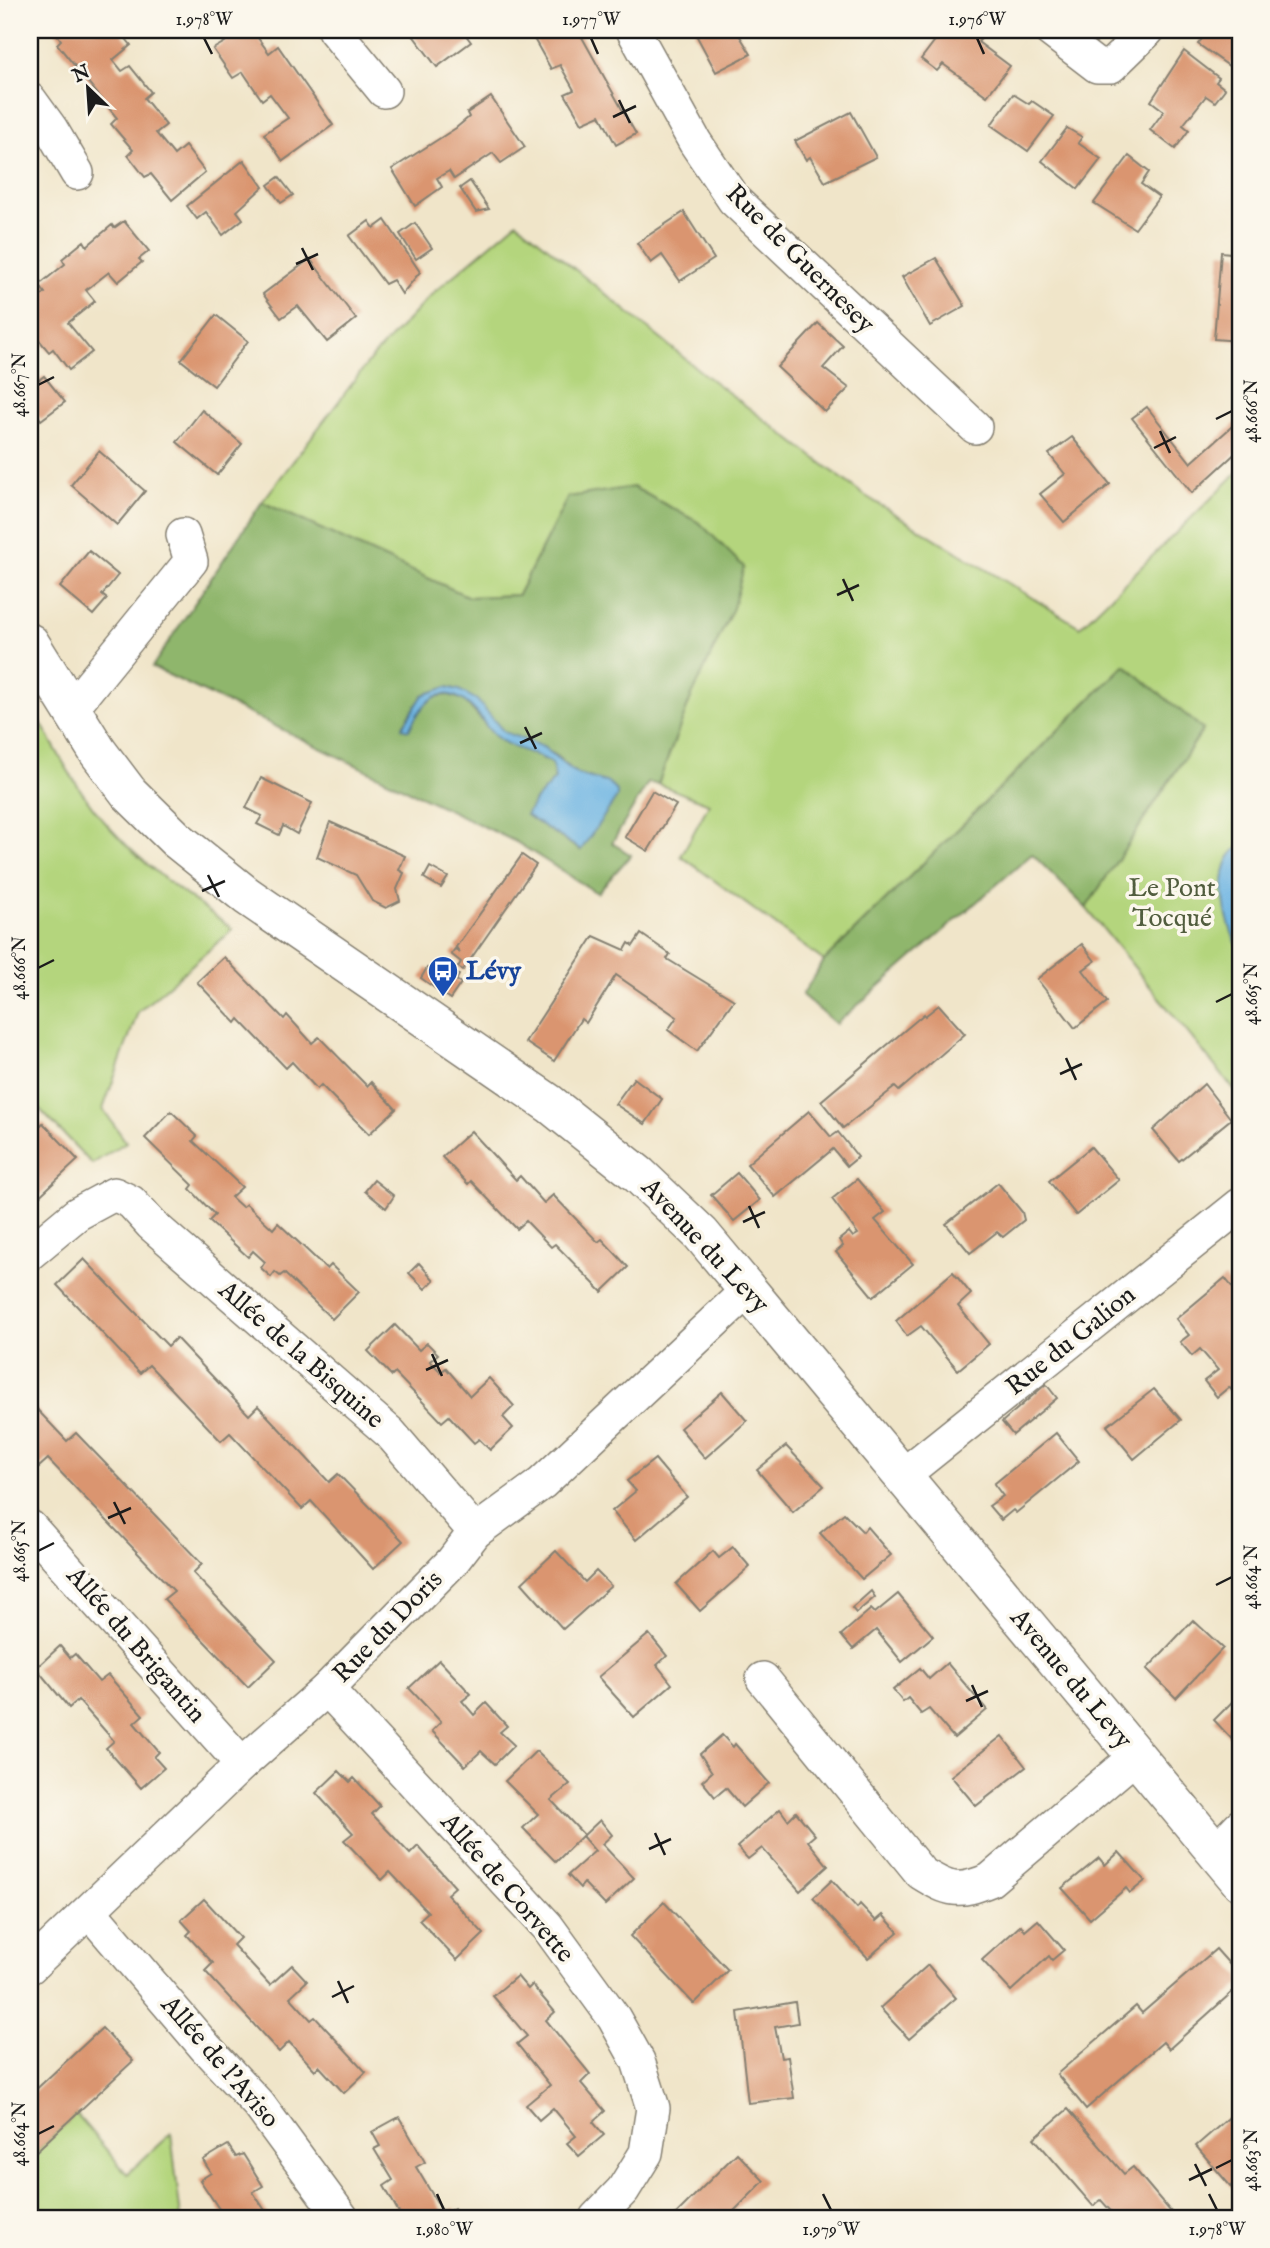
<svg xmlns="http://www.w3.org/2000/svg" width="1270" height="2248" viewBox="0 0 1270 2248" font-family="'IM FELL English',serif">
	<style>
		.green { fill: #b4d57d; stroke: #68784c; stroke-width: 2 }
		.forest { fill: #8fb66c; stroke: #566944; stroke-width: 2; fill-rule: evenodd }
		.water { fill: #6ab3e2; stroke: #43687f; stroke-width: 2 }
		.building { fill: #da9570 }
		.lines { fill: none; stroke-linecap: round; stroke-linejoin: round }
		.street-casing { stroke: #868072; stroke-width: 36 }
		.secondary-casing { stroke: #868072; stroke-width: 41 }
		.street { stroke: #fff; stroke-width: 33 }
		.secondary { stroke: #fff; stroke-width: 38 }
		.ticks { fill: none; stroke: #1c1c1c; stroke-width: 2.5 }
		.labels { text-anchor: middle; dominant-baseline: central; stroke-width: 7; stroke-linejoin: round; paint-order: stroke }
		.street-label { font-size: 26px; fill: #1c1c1c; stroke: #fbf7ec }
		.park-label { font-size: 26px; fill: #515d3e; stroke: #fbf7ec }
		.transit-label { font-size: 26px; font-weight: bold; fill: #164399; stroke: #fbf7ec; text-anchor: start }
		.neatline { fill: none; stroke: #1c1c1c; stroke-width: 2.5 }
		.ticks-label { font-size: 18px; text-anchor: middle; fill: #1c1c1c }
	</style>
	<rect width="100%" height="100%" fill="#fbf7ec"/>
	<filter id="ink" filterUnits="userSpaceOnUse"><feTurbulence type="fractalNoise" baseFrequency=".0143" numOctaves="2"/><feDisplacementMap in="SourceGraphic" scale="14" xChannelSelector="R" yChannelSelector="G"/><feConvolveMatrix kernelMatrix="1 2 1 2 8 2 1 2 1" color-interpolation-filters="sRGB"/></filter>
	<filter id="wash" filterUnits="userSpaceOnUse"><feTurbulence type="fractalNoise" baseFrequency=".00686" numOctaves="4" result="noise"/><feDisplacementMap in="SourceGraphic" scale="28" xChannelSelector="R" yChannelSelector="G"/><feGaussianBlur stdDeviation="1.57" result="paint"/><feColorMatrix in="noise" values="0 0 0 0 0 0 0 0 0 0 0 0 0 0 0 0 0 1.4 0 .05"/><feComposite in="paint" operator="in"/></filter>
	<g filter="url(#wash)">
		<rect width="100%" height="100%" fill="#f0e5c9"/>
		<!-- green -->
		<g class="green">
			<polygon points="517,222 705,375 864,495 1080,627 1240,470 1240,1097 1086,908 1203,730 1124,665 824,961 681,856 709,804 658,784 690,700 568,497 518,595 469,597 262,502 371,359 433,293"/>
			<path d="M30,703C54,746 78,794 112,830C147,869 191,899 233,929L138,1012L103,1109L126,1142L92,1164L30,1099Z"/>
			<polygon points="76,2114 127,2174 171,2133 181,2218 30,2218 30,2157"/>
		</g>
		<!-- forest -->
		<g class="forest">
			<path d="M633,487L700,523L744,567L733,608L690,700L658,784L648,783L612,843L631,855L597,893L516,842L152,667L262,502L469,597L518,595L568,497ZM447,687L459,690L504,732L554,754L577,774L590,777L580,850L526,815L536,799L555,779L552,763L494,735L464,700L449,695L433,697L402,727L423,695Z"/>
			<polygon points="1125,665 1203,729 1086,908 1032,854 836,1024 802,995 824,961"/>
		</g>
		<!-- water -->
		<g class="water">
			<path d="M447,687L459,690L477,700L504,732L543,747L577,774L609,783L617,791V797L581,850L526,815L536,799L555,779L552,763C534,752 509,749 494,735C487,729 483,720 477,713C447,679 425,696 409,730L402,728L423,695Z"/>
			<path d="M1240,847V949C1225,926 1211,864 1240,847Z"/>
		</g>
		<g id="blocks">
			<!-- building -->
			<g class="building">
				<polygon points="54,30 119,30 131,45 113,60 122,71 130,66 151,92 144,98 166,125 156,133 174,155 185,146 205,172 172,200 151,174 145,177 128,155 133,150 111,124 117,118 57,44 61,40"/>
				<polygon points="217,30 252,30 269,53 278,46 333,125 283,161 264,134 288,118 270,94 262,100 243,72 233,78 213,49 225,42"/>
				<polygon points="409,30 462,30 471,42 437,67"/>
				<polygon points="529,30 578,30 636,134 616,145 600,115 582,123 565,94 574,90 560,65 551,69"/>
				<polygon points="736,30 751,54 716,72 694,31"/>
				<polygon points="943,30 961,30 966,33 974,30 983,36 978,42 1010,66 987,96 943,64 937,71 921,59"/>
				<polygon points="1209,30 1240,30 1240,51 1229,66 1198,44"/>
				<polygon points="1184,51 1219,78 1216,82 1225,89 1215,102 1206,96 1183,125 1189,130 1175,149 1150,130 1164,111 1151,101"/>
				<polygon points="1013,94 1029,104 1032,101 1054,116 1028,151 991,125"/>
				<polygon points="491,97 525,147 501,163 493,153 454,179 449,171 437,178 442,187 415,206 392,169 456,128 469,117 467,113"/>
				<polygon points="851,112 876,157 825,182 810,157 806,160 795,141"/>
				<polygon points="1067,128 1082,137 1078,143 1101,159 1078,189 1042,161"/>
				<polygon points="1129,156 1149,172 1141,184 1159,197 1135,229 1094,203"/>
				<polygon points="244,160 263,187 237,211 243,219 223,235 206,212 197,219 187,206"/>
				<polygon points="279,177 293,195 281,203 268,185"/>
				<polygon points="470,181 489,209 476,212 460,188"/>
				<polygon points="684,212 714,259 680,281 662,255 651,263 637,243"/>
				<polygon points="385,220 420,272 402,294 393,280 385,284 349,236 369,221 374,228"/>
				<polygon points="124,221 149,251 139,259 142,262 118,282 109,272 86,290 95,301 68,323 92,352 69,370 53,349 49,352 35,335 30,339 30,304 45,293 39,285 65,264 62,259 84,241 87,246 112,225 114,228"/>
				<polygon points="415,223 432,248 416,259 400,234"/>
				<polygon points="1221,252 1240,254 1240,341 1214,339"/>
				<polygon points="936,258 965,306 930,326 902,277"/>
				<polygon points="310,259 356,319 327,342 298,306 281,318 263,294"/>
				<polygon points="216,315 248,341 214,386 181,360"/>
				<polygon points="818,323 843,346 823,368 849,388 825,412 777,367"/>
				<polygon points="44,376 65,402 41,420 30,404 30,387"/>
				<polygon points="1147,407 1191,463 1239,420 1240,449 1192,493 1132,418"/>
				<polygon points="202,410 242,444 217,475 177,442"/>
				<polygon points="1072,437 1110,484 1064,522 1040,494 1065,474 1049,454"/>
				<polygon points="99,451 145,491 117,525 71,485"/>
				<polygon points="89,551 118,575 102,595 107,599 93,615 60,587"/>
				<polygon points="261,778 312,803 297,834 283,826 279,835 257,824 262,816 246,808"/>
				<polygon points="652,791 676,805 648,851 625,837"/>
				<polygon points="330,822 405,856 399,870 404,873 397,889 400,901 386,908 372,901 356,875 317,857"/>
				<polygon points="522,855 536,865 463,970 458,967 461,962 451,954 455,949 460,953 456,947"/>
				<polygon points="430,867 448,877 441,888 424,878"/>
				<polygon points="641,934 670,954 667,959 734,1000 697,1051 668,1030 677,1017 616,975 586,1023 581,1019 554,1061 525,1042 594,936 625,950 629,943 633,946"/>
				<polygon points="1082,944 1095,961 1083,970 1107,1002 1075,1028 1037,979"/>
				<polygon points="224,957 284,1019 287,1015 312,1043 319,1037 367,1086 371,1082 396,1109 369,1134 321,1085 317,1089 292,1062 286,1068 239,1019 236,1023 197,982"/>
				<polygon points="439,966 444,970 446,966 459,975 456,980 461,983 450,999 421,978 427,968 434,973"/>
				<polygon points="939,1005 965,1034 899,1091 895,1087 843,1128 821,1101 924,1014 925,1016"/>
				<polygon points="634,1078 662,1099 645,1124 615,1104"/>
				<polygon points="1204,1084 1231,1119 1179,1161 1153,1130"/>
				<polygon points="171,1111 197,1136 193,1141 242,1187 231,1197 242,1207 246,1204 273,1229 278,1223 327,1269 331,1265 359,1292 332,1319 284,1273 280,1276 275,1272 271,1277 261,1268 265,1262 253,1251 248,1257 209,1221 215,1215 190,1189 193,1185 145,1138"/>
				<polygon points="809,1111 831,1137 838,1132 858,1157 847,1166 833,1149 775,1197 747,1164"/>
				<polygon points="43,1123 78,1160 33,1202 30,1199 30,1155 35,1150 30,1144 30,1135"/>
				<polygon points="471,1131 516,1180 520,1176 544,1203 553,1195 598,1242 602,1239 628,1267 602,1292 555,1244 551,1247 526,1221 517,1229 471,1181 468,1184 442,1157"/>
				<polygon points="1091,1147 1119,1180 1076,1215 1049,1181"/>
				<polygon points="737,1173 760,1200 734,1221 711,1195"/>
				<polygon points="857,1179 885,1212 875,1220 913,1264 873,1297 836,1252 843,1246 839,1240 849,1232 853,1237 858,1234 832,1199"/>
				<polygon points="374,1180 394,1196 386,1208 365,1191"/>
				<polygon points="998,1183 1022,1212 1024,1220 1003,1237 997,1232 970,1253 946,1224"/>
				<polygon points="84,1259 168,1346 176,1338 249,1415 258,1406 329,1482 338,1474 403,1541 373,1569 311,1501 302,1509 230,1433 221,1441 149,1365 140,1373 57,1285"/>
				<polygon points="419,1263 434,1280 425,1289 409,1273"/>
				<polygon points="953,1272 971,1294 958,1306 989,1344 958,1370 921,1326 907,1336 896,1321"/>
				<polygon points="1225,1278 1240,1297 1240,1316 1234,1321 1240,1328 1240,1391 1236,1395 1229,1387 1217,1397 1204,1381 1218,1370 1200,1349 1192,1356 1180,1342 1189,1335 1176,1319"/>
				<polygon points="395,1325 419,1350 427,1343 438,1354 430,1361 441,1372 446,1368 470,1396 489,1378 514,1406 503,1417 513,1428 490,1450 479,1439 474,1443 449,1416 442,1422 395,1373 392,1376 368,1351"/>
				<polygon points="1046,1384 1057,1398 1013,1435 1002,1422"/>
				<polygon points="1154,1389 1181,1420 1134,1459 1107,1426"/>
				<polygon points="722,1392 747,1421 705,1458 680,1428"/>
				<polygon points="30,1402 67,1441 76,1433 202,1564 193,1573 276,1660 248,1687 164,1599 174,1591 48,1459 39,1467 30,1457"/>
				<polygon points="1056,1433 1079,1461 1016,1513 1013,1510 1001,1520 989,1506 1003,1496 994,1484"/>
				<polygon points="786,1446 824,1486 793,1512 757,1470"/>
				<polygon points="655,1459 687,1497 636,1540 612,1511 636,1491 627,1481"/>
				<polygon points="844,1513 863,1532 867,1527 891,1555 862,1579 820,1533"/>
				<polygon points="733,1547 750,1567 700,1611 676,1584 713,1551 719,1558"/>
				<polygon points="556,1551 585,1582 596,1571 611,1586 563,1629 522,1583"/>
				<polygon points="871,1591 875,1597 856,1613 852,1608"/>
				<polygon points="898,1594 933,1636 902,1662 876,1630 853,1649 841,1635 871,1609 875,1613"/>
				<polygon points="1193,1620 1223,1648 1176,1698 1147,1669"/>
				<polygon points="649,1634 667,1656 657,1665 672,1684 634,1717 598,1677"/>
				<polygon points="60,1646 70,1658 75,1654 99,1682 108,1675 143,1715 134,1723 159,1752 154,1757 164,1768 141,1788 106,1748 114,1741 78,1700 69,1708 36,1668"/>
				<polygon points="439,1660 471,1694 462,1701 474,1715 486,1703 507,1726 500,1732 514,1745 495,1764 481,1751 465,1766 432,1731 441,1722 409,1688"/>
				<polygon points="947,1663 987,1710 954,1738 929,1709 921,1714 908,1698 903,1702 893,1690 920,1668 929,1679"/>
				<polygon points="1240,1694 1240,1748 1214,1720"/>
				<polygon points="722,1735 733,1747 735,1744 769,1783 742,1807 726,1788 715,1797 702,1781 712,1772 700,1754"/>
				<polygon points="1002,1736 1026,1767 976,1806 951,1776"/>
				<polygon points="536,1751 570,1784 551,1800 584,1835 600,1820 612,1835 602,1844 634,1878 605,1905 584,1883 580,1888 568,1875 595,1851 582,1836 556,1862 523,1828 538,1814 505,1781"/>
				<polygon points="339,1771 350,1782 354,1778 380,1806 372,1814 410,1854 418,1846 455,1887 447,1894 484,1934 457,1960 419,1920 428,1912 390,1872 382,1880 344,1840 353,1833 316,1793"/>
				<polygon points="780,1809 788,1820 796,1812 815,1835 808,1841 828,1866 800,1891 762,1848 748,1859 737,1847"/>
				<polygon points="1119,1852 1145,1881 1130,1893 1126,1888 1090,1919 1062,1888 1099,1858 1105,1865"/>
				<polygon points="832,1880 857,1908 860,1904 876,1921 883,1915 898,1932 868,1958 813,1898"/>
				<polygon points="204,1899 240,1938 233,1945 270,1985 292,1965 307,1981 290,1997 311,2020 315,2017 366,2072 344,2093 319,2066 315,2070 289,2042 279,2052 205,1971 213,1963 187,1935 191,1931 181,1920"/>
				<polygon points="664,1902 728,1970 694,2004 630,1936"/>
				<polygon points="1038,1920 1064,1950 1052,1960 1049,1956 1011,1991 982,1960 1021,1925 1025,1931"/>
				<polygon points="1216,1949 1240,1976 1240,1985 1169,2049 1163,2042 1086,2109 1057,2074 1136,2006 1142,2013"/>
				<polygon points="928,1965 956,1998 909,2039 880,2008"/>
				<polygon points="517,1976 528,1989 532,1985 555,2012 546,2020 590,2074 581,2083 605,2111 593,2122 604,2135 579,2156 567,2143 576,2136 553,2108 539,2120 526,2105 550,2085 517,2044 527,2036 493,1996"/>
				<polygon points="795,2002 798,2023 775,2027 781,2058 788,2057 794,2098 748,2103 738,2012"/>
				<polygon points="102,2028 133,2061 30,2157 30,2095"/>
				<polygon points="1240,2108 1240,2192 1238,2195 1196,2146"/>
				<polygon points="1068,2109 1124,2174 1133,2167 1176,2218 1117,2218 1101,2200 1093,2206 1034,2138"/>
				<polygon points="399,2117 425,2162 416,2167 444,2214 454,2208 460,2218 402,2218 384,2186 393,2180 374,2149 380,2146 372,2132"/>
				<polygon points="228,2145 236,2157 243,2154 263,2186 253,2192 270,2218 225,2218 200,2180 211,2173 203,2160"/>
				<polygon points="737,2153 764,2181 727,2218 672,2218"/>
			</g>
		</g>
	</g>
	<g filter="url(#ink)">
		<use href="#blocks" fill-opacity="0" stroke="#868072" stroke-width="2"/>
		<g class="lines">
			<!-- street casing -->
			<g class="street-casing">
				<g id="street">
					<polyline points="334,30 384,91"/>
					<polyline points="633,30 695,142 734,200 975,427"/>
					<polyline points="1050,30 1097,66 1111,66 1148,30"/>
					<polyline points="30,100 51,129 77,173"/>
					<polyline points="70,710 191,561 183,535"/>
					<polyline points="30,1253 77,1214 114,1194 131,1202 151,1224 390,1433 475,1532"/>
					<polyline points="902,1476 1240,1205"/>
					<polyline points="30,1527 242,1764"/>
					<path d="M763,1679L921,1873C950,1891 958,1893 990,1880L1136,1756"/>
					<polyline points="327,1689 547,1926 614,2018 638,2061 653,2108 646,2153 623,2190 596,2218"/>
					<polyline points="1216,1851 1240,1826"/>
					<polyline points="90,1912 206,2048 259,2105 342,2218"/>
					<polyline points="30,1967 242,1764 327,1689 452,1562 475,1532 542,1483 748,1290"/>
				</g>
			</g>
			<!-- secondary casing -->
			<g class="secondary-casing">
				<polyline id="secondary" points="30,643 98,752 129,793 176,839 247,896 550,1104 639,1175 701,1234 1240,1881"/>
			</g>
			<!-- street -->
			<use href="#street" class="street"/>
			<!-- secondary -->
			<use href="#secondary" class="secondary"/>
		</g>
	</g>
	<!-- ticks -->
	<path class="ticks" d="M204,38L212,54M591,38L598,54M977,38L984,54M619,100L630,123M613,117L636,106M302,248L313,270M296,264L318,254M38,385L54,377M1216,419L1232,411M1160,431L1170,453M1154,448L1176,437M843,579L853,601M837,595L859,585M525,727L536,749M520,743L542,733M208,875L219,897M202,891L225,881M38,968L54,960M1216,1002L1232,994M1066,1058L1076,1080M1060,1074L1082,1064M749,1206L759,1228M743,1222L765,1212M432,1354L442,1376M426,1370L448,1360M114,1502L125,1524M108,1518L131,1508M38,1551L54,1543M1216,1585L1232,1577M972,1685L982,1707M966,1701L988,1691M655,1833L665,1855M649,1849L671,1839M338,1981L348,2003M332,1997L354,1986M38,2134L54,2126M1195,2164L1206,2186M1216,2168L1232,2160M1189,2180L1212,2169M437,2194L444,2210M823,2194L831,2210M1209,2194L1217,2210"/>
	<!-- icons -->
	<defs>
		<g id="bus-pin" transform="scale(1.575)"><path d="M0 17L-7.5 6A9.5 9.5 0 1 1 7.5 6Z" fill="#1a4fb4" stroke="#fbf7ec"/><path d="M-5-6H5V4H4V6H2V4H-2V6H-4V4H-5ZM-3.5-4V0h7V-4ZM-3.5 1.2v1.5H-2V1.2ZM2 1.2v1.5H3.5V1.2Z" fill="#fff"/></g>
	</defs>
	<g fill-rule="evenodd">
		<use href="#bus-pin" x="443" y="971"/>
	</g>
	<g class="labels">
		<!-- street labels -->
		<g class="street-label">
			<text transform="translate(800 259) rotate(45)">Rue de Guernesey</text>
			<text transform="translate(705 1246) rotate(47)">Avenue du Levy</text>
			<text transform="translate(1071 1341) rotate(-39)">Rue du Galion</text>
			<text transform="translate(301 1355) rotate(41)">Allée de la Bisquine</text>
			<text transform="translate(388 1627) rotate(-46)">Rue du Doris</text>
			<text transform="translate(136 1645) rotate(49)">Allée du Brigantin</text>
			<text transform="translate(1071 1679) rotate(50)">Avenue du Levy</text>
			<text transform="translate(507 1888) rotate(49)">Allée de Corvette</text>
			<text transform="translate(220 2062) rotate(49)">Allée de l'Aviso</text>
		</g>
		<!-- park labels -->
		<g class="park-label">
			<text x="1172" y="888">Le Pont<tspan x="1172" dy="30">Tocqué</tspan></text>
		</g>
		<!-- transit labels -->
		<g class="transit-label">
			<text x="466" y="971">Lévy</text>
		</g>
	</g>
	<!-- margin -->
	<rect width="1270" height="2248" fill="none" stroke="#fbf7ec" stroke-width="77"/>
	<!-- north arrow -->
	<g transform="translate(88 88) rotate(335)" stroke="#fbf7ec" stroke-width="5" paint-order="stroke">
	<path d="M0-5L12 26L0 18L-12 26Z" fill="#1c1c1c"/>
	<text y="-10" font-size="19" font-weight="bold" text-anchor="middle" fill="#1c1c1c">N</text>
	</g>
	<rect x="38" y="38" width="1194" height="2172" class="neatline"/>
	<g class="ticks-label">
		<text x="204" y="25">1.978°W</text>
		<text x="591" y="25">1.977°W</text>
		<text x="977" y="25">1.976°W</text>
		<text transform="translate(19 385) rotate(-90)" y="6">48.667°N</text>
		<text transform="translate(1251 411) rotate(-90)" y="6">48.666°N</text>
		<text transform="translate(19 968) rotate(-90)" y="6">48.666°N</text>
		<text transform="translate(1251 994) rotate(-90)" y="6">48.665°N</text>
		<text transform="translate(19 1551) rotate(-90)" y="6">48.665°N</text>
		<text transform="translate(1251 1577) rotate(-90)" y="6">48.664°N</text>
		<text transform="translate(19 2134) rotate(-90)" y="6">48.664°N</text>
		<text transform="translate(1251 2160) rotate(-90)" y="6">48.663°N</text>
		<text x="444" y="2235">1.980°W</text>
		<text x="831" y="2235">1.979°W</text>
		<text x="1217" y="2235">1.978°W</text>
	</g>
</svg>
